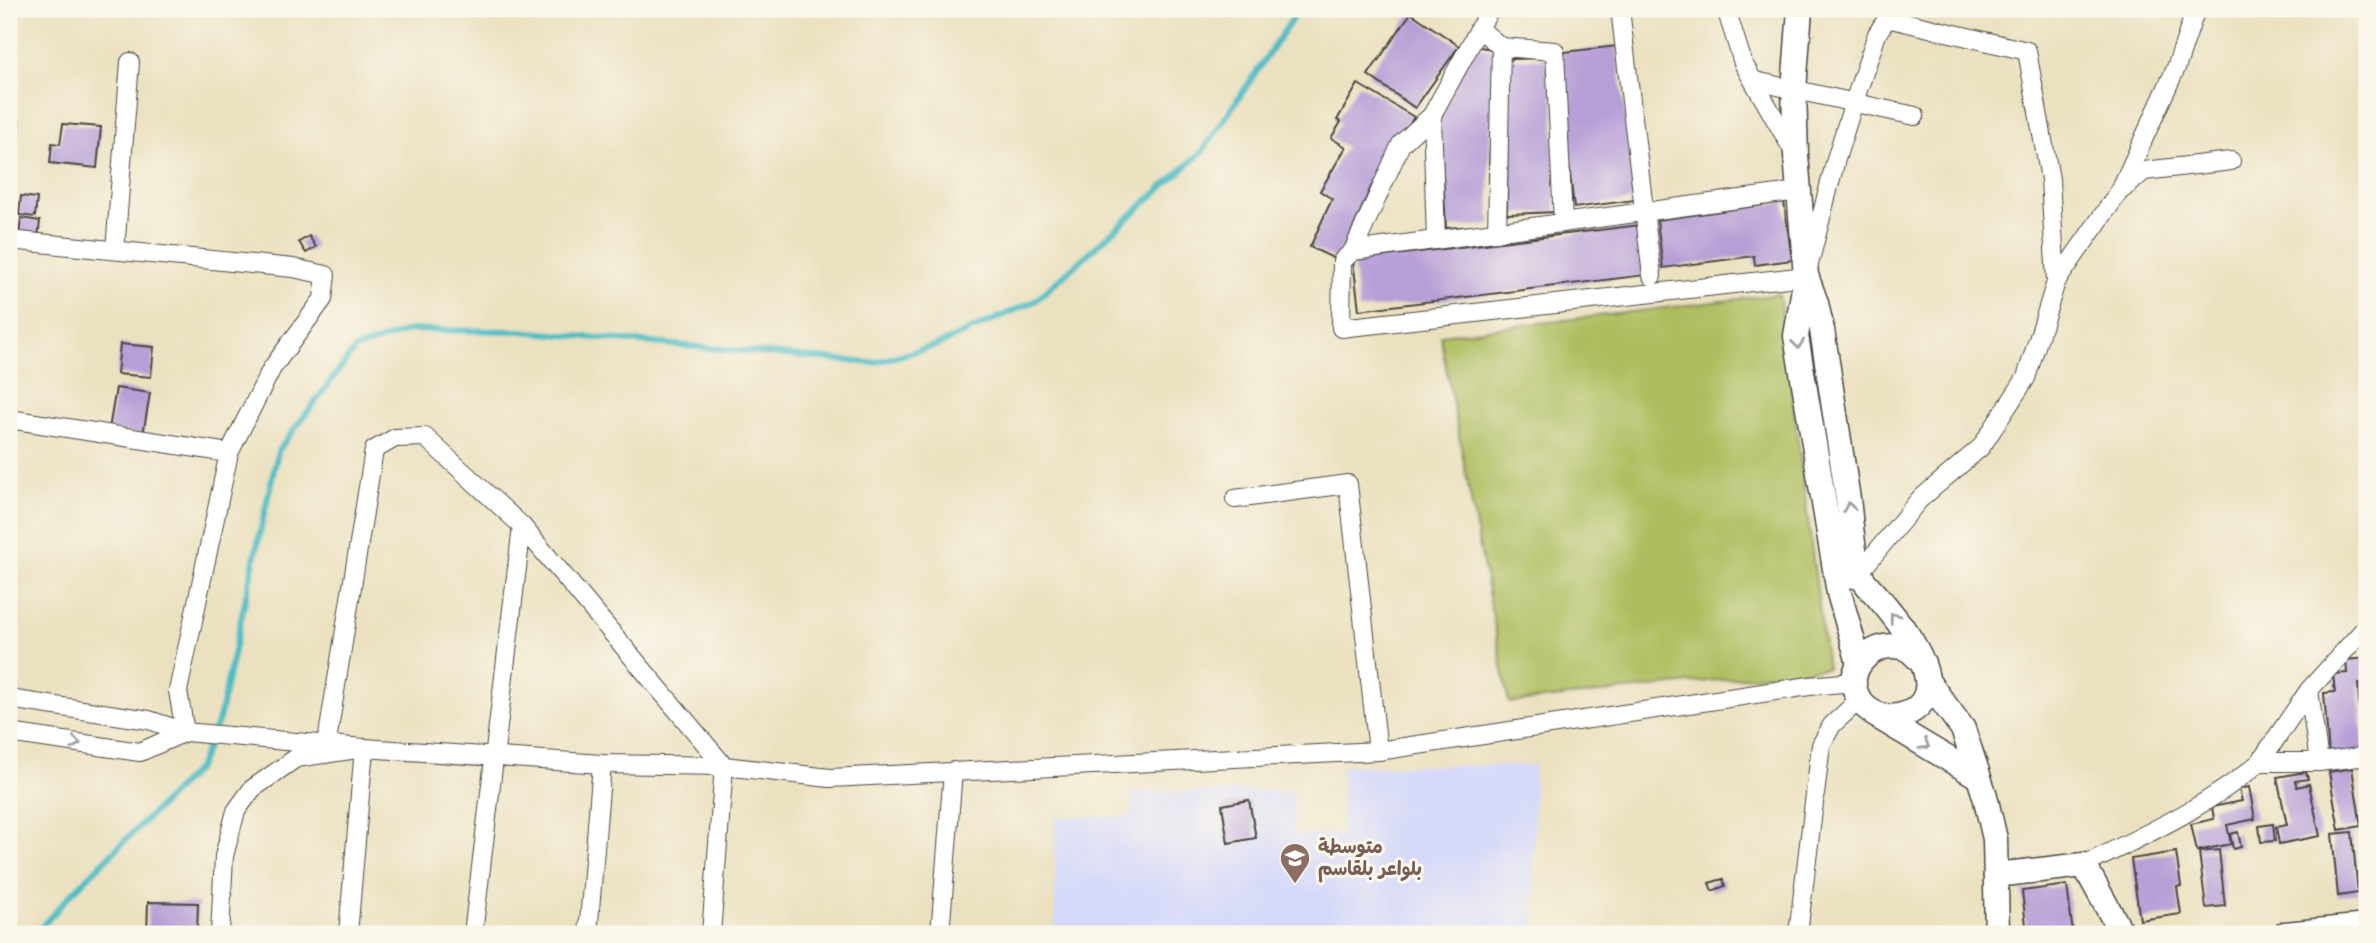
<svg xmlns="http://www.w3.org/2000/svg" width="2376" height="943" viewBox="0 0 2376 943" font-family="'Balsamiq Sans','Playpen Sans Arabic',sans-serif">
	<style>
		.built { fill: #d4d8f9 }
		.green { fill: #aebd5f; stroke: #6c7445; stroke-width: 2 }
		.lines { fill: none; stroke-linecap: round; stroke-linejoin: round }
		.stream { stroke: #4dbcc5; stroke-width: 6 }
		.building { fill: #b69ed6 }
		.street-casing { stroke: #484641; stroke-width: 20 }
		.secondary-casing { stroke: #484641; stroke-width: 27 }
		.street { stroke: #fff; stroke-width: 18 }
		.secondary { stroke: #fff; stroke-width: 24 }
		.oneway { stroke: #a0a0a0 }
		.labels { text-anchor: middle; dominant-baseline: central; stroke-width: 6; stroke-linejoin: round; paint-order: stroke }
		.education-label { font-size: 19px; font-weight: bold; fill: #785e54; stroke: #fbf7ec; text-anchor: start }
	</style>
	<rect width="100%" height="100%" fill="#fbf7ec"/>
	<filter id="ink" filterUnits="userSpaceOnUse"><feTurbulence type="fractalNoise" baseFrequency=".0143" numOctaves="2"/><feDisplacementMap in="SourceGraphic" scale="14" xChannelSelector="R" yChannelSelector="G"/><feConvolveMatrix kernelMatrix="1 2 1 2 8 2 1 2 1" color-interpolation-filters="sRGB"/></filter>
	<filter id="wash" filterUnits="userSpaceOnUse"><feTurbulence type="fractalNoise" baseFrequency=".00686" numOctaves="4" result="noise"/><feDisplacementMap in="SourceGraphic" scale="28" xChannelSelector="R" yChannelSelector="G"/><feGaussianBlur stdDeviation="1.57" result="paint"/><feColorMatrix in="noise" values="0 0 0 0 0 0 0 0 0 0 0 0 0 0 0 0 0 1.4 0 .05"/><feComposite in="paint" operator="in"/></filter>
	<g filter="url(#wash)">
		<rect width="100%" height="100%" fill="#ebe1c0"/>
		<!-- built -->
		<polygon class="built" points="1534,765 1534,934 1055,934 1055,817 1131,817 1132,792 1294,791 1294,835 1341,835 1342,766"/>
		<!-- green -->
		<polygon class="green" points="1779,294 1827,668 1509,703 1440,335"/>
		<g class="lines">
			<!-- stream -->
			<polyline class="stream" points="35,934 71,894 198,768 219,719 278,451 355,349 410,330 520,331 873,363 938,345 1035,301 1202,152 1299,9"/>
		</g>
		<g id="blocks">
			<!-- building -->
			<g class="building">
				<polygon points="1411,13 1459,46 1415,108 1368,75"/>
				<polygon points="1472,46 1494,49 1489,167 1490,225 1446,228 1440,120"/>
				<polygon points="1617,46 1635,200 1574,208 1556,53"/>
				<polygon points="1552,58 1556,212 1507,214 1508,59"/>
				<polygon points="1358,84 1414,117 1371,187 1339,261 1310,247 1332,199 1320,191 1346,147 1331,138 1341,122 1337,120"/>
				<polygon points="9,120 19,121 16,158 9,158"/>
				<polygon points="63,124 101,127 97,168 50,163 52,143 60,144"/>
				<polygon points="21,196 37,198 35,217 19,215"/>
				<polygon points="1784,202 1792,260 1755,265 1754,256 1663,268 1657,220"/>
				<polygon points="21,218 40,221 38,238 19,235"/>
				<polygon points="1640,225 1646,275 1359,310 1353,260"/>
				<polygon points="309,236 316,247 306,253 299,242"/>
				<polygon points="120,344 154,347 151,377 117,374"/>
				<polygon points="116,388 150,393 143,435 109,429"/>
				<polygon points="2367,658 2367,705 2363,705 2361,684 2358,684 2364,752 2329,755 2324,693 2335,692 2333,674 2347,673 2346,660"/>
				<polygon points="2352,768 2361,826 2339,830 2329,772"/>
				<polygon points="2306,772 2308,779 2295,781 2297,787 2309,784 2320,836 2279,844 2276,827 2287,825 2277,777"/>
				<polygon points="2249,787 2255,819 2227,825 2231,844 2197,851 2191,824 2214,819 2212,807 2242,801 2239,789"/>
				<polygon points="1249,800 1256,838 1228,843 1222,805"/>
				<polygon points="2273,824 2275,841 2261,842 2259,826"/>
				<polygon points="2238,832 2241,847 2233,849 2230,834"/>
				<polygon points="2352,832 2358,893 2338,896 2332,834"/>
				<polygon points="2219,850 2225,906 2206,908 2199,852"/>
				<polygon points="2176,852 2181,886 2177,887 2181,914 2140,920 2131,859"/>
				<polygon points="1723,879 1725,886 1712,891 1709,883"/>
				<polygon points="2067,885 2073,934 2027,934 2022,891"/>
				<polygon points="148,902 198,903 197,934 147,934"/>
			</g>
		</g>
	</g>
	<g filter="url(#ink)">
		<use href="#blocks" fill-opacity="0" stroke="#484641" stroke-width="2"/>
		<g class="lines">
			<!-- street casing -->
			<g class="street-casing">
				<g id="street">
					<polyline points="1490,9 1432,115 1401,144 1353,251 1342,261 1341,328 1806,276 1836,159 1854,102 1877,34 1893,9"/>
					<polyline points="1620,9 1652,276"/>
					<polyline points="1726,9 1743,63 1794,152"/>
					<polyline points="1887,18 2027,51 2050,179 2056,282"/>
					<polyline points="1479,28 1501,47 1555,51 1563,223"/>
					<polyline points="1755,81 1915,116"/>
					<polyline points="1432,115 1436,240"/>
					<polyline points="2122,186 2176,68 2196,9"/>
					<polyline points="1497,232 1501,47"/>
					<polyline points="9,240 293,268 326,275 323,299 272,368 229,453 178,691 185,732"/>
					<polyline points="115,250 130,62"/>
					<polyline points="1353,251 1799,191"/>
					<polyline points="9,419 229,453"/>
					<polyline points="1235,499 1348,484 1378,751"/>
					<polyline points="1854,579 1919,500 1981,447 2026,378 2056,282 2119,192 2144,171 2231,161"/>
					<polyline points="2309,690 2319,762 2260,762 2309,690 2367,626"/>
					<polyline points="9,699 149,720 185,732 364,748 348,934"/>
					<polyline points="9,733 140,752 185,732"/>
					<polyline points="325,754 374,450 395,438 425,437 522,526 724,766 711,934"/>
					<polyline points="2319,762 2367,756"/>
					<path d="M2084,865C2145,835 2207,807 2260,762"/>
					<polyline points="220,934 224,856 236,811 252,789 296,758 364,748 602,764 724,766 830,778 1378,751 1809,686 1854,682"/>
					<polyline points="473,934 522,526"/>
					<polyline points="588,934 602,764"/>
					<polyline points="940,934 953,771"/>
					<polyline points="1798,934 1821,745 1832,725 1859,700"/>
				</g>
			</g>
			<!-- secondary casing -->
			<g class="secondary-casing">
				<g id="secondary">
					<polyline points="1800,9 1794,90 1796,155 1806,276 1796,336 1839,593 1859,663"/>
					<path d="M1807,278L1816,303L1822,330C1831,386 1839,442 1848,499C1851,521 1852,551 1859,572C1862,581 1872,590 1878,597C1896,618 1923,651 1927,679C1933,715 1882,730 1861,702C1838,672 1875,635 1907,649C1913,652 1918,659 1923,663"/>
					<polyline points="1928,682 1963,729 1985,796 1995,839 1997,934"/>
					<polyline points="1875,715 1977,776"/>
					<polyline points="1996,875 2084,865 2122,934"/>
					<polyline points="2285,934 2367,926"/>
				</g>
			</g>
			<!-- street -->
			<use href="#street" class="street"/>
			<!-- secondary -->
			<use href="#secondary" class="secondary"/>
		</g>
		<!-- one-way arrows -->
		<defs><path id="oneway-chevron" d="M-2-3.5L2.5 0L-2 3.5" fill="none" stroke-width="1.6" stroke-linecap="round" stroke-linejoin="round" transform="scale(1.75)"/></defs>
		<g class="oneway">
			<use href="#oneway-chevron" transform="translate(1798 344) rotate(84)"/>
			<use href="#oneway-chevron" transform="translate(1849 507) rotate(-99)"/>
			<use href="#oneway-chevron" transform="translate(1894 617) rotate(-127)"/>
			<use href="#oneway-chevron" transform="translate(76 743) rotate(8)"/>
			<use href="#oneway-chevron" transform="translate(1925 745) rotate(31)"/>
		</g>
	</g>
	<!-- icons -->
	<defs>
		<g id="school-pin" transform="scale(1.575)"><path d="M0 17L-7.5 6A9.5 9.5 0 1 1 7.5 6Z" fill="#8d6e63" stroke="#fbf7ec"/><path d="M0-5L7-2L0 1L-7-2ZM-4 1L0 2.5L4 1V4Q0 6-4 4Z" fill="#fff"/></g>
	</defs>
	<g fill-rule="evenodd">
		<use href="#school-pin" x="1295" y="858"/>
	</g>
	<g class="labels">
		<!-- education labels -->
		<g class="education-label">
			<text x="1318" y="847">متوسطة<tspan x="1318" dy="22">بلواعر بلقاسم</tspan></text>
		</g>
	</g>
	<!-- margin -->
	<rect width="2376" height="943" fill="none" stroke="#fbf7ec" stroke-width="35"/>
</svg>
